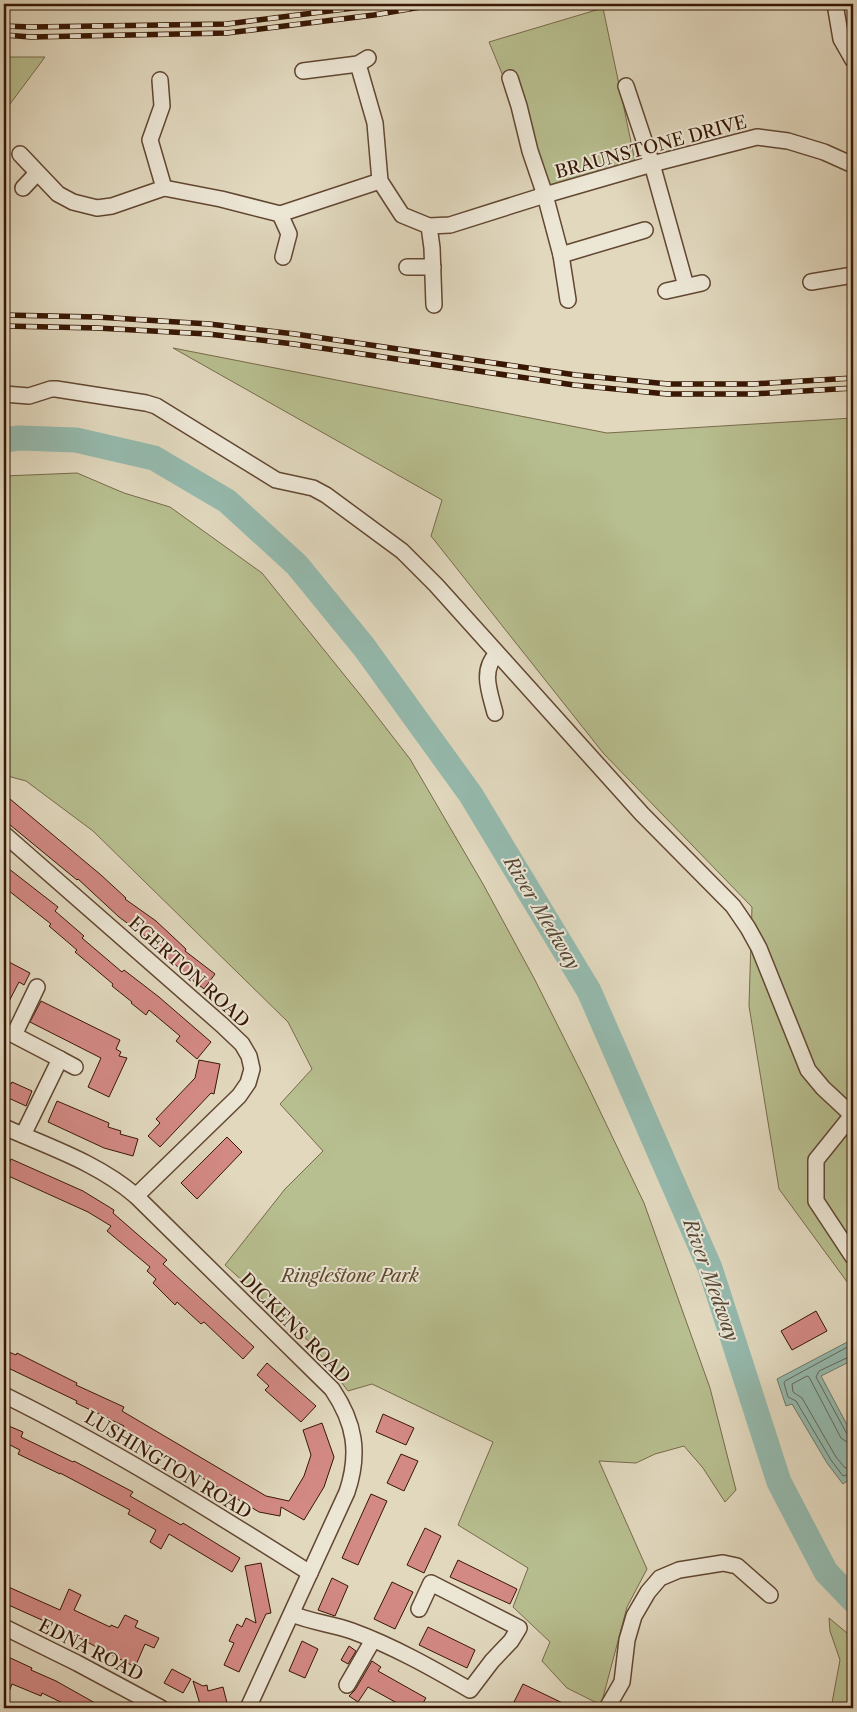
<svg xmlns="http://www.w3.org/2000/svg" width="857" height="1712" viewBox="0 0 857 1712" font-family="'Libre Caslon Text',serif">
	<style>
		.green { fill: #b7be8f; stroke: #786a4a }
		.water { fill: #95baae; stroke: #70796a }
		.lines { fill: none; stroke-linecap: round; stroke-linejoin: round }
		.shore { stroke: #666859; stroke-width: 1 }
		.river { stroke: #95baae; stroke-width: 25 }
		.building { fill: #d38984; stroke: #381704 }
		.minor-casing { stroke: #624732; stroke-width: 18 }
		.minor { stroke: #ece6d5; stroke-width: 15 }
		.rail-casing { stroke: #381704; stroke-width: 5.5 }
		.rail { stroke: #ece6d5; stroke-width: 4; stroke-dasharray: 11; stroke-linecap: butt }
		.labels { text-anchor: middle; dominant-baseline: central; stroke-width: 4; stroke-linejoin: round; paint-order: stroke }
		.street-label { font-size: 18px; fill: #381704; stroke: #ece6d5 }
		.park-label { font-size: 18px; font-style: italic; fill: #5e492e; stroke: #ece6d5 }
		.water-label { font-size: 19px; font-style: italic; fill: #544837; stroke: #ece6d5 }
	</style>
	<rect width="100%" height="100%" fill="#e1d8be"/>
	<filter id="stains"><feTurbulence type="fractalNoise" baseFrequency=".004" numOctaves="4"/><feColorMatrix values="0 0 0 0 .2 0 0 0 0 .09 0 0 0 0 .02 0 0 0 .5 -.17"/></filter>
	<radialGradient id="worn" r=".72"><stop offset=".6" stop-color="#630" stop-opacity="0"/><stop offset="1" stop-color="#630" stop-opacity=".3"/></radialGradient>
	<!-- green -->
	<g class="green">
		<polygon points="603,8 635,161 548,186 489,42"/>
		<polygon points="4,57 45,57 4,112"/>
		<polygon points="173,348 607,433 853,418 853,1290 779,1189 749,1006 752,907 604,754 431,536 442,500"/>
		<polygon points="77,473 124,493 170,507 262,573 362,697 410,759 483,884 535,980 586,1082 644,1203 710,1388 736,1490 725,1502 703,1468 684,1446 655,1454 636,1463 599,1461 647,1569 627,1607 601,1705 567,1688 542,1661 550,1642 513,1607 528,1568 458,1525 493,1442 372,1384 348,1391 313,1345 225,1265 285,1189 323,1151 280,1104 312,1069 288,1022 93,831 26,781 4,775 4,476"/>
		<polygon points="829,1618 853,1638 853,1708 831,1708 840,1660 830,1631"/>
	</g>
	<!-- water -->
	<polygon class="water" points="853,1339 853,1360 821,1376 853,1436 853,1477 843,1484 827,1463 792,1404 786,1406 777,1379"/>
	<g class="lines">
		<!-- shore -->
		<g class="shore">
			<polyline points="853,1344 785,1381 784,1383 788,1397 796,1401 831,1460 843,1476 853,1473"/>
			<polyline points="853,1355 819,1371 816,1377 847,1434 853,1437"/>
			<polyline points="853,1444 847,1442 841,1438 809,1377 807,1376 792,1384 793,1392 802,1398 836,1457 845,1468 853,1467"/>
		</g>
		<!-- river -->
		<polyline class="river" points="4,440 19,438 76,440 154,458 227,501 297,565 364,647 471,795 589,991 710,1268 779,1482 826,1572 853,1600"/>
	</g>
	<!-- building -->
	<g class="building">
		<polygon points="4,794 101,875 126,898 125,899 156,921 186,949 185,951 215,974 204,989 178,969 179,968 149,941 150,940 119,917 78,879 77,880 4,820"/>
		<polygon points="4,865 58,907 55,911 84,936 82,938 122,972 124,970 159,997 211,1042 197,1059 176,1041 180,1036 149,1010 146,1015 131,1003 132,1002 112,986 113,984 75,952 77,950 49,926 51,924 4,887"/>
		<polygon points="9,962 30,973 24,985 19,982 4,1011 4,972"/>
		<polygon points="41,1001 120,1040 116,1049 121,1052 119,1056 127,1058 109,1097 88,1087 101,1058 30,1022"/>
		<polygon points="199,1060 220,1064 214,1094 211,1093 160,1147 148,1136 160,1123 156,1119 195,1078"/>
		<polygon points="4,1081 11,1084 12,1082 32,1091 26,1106 4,1096"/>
		<polygon points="57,1101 109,1123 108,1127 121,1131 120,1134 138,1139 133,1156 104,1148 48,1122"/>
		<polygon points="227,1137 242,1152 197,1199 181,1183"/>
		<polygon points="11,1159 83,1191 114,1210 113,1213 167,1260 163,1264 254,1347 243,1359 204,1322 201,1324 177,1302 175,1305 153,1283 156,1279 147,1271 150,1267 107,1231 111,1226 88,1212 4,1174"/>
		<polygon points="816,1311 827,1331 792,1350 781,1331"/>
		<polygon points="4,1350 16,1355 17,1353 77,1383 76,1385 124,1407 122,1411 266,1496 289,1501 304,1476 311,1455 303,1430 322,1423 334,1457 324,1487 304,1520 281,1507 280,1516 259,1512 122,1430 124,1426 76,1403 77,1401 4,1366"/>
		<polygon points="267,1363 316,1406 301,1422 265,1390 269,1386 257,1375"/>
		<polygon points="383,1414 414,1428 406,1445 376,1432"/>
		<polygon points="4,1424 23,1432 21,1437 73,1462 74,1461 133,1492 130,1496 181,1525 183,1523 240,1558 232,1572 169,1534 161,1549 150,1542 156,1530 128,1514 130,1510 60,1473 60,1474 18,1454 20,1450 4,1442"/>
		<polygon points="401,1454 418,1461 404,1491 387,1483"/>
		<polygon points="371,1494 387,1501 358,1565 342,1558"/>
		<polygon points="425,1528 441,1536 424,1573 407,1565"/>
		<polygon points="458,1560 517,1589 510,1604 450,1577"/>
		<polygon points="261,1563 271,1613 266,1614 239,1672 224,1665 234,1643 229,1641 237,1624 242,1627 246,1618 256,1623 245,1566"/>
		<polygon points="332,1578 348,1586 335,1616 318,1610"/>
		<polygon points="392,1582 413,1592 395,1629 374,1619"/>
		<polygon points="4,1585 60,1610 69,1589 81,1595 74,1610 110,1627 111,1625 118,1628 125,1615 138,1621 135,1627 159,1638 154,1648 145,1644 135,1667 62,1629 4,1603"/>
		<polygon points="428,1627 475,1650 467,1668 419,1645"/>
		<polygon points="302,1641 318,1649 305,1678 289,1671"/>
		<polygon points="349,1646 356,1651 348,1664 341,1660"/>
		<polygon points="4,1655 32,1668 31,1670 56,1681 104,1708 73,1708 42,1693 41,1696 12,1684 4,1704"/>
		<polygon points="372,1661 381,1667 378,1671 426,1698 420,1708 406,1708 368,1687 358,1702 349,1696 355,1690"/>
		<polygon points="172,1669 191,1679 183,1693 164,1683"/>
		<polygon points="193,1681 203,1686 207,1685 208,1691 223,1687 227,1703 207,1708 205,1703 200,1704"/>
		<polygon points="523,1684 573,1708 527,1708 514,1702"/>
	</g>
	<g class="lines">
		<!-- minor casing -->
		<g class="minor-casing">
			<g id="minor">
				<polyline points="835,4 841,39 853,60"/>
				<polyline points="358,64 375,123 380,181 402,215 429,226 450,225 545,195 652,164 757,137 788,141 824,152 853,165"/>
				<polyline points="303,71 358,64 368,58"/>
				<polyline points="510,78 519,106 530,151 545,195 561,255 568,300"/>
				<polyline points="160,80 162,106 150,140 164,188"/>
				<polyline points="626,86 652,164 686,286"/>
				<polyline points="20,154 58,194 73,202 97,208 112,206 164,188 221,199 280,214 380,181"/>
				<polyline points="23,188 37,173"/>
				<polyline points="280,214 289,234 283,257"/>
				<polyline points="429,226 432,248 434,305"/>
				<polyline points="561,255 645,230"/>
				<polyline points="407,267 433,267"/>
				<polyline points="811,282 853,275"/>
				<polyline points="666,291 702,283"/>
				<polyline points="4,394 29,396 51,389 56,389 146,403 156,406 276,480 313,488 326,495 402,551 436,585 642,814 733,906 748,928 759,948 808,1070 823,1088 852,1115"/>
				<path d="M495,713C490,693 480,670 497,654"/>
				<polyline points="4,834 222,1025 242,1044 249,1056 252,1069 248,1083 239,1096 136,1196"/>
				<polyline points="37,987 14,1035 60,1059"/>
				<polyline points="853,1114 816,1160 816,1201 853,1257"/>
				<path d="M4,1127C49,1147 98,1163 136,1196L332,1389C355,1423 360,1453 347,1492L248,1708"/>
				<polyline points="23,1135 60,1059 75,1067"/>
				<path d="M4,1395C110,1447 210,1510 310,1573"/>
				<path d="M292,1614C311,1622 332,1624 352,1631C393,1646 432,1668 470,1690L492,1661L511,1641L519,1628L431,1583L419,1609"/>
				<polyline points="4,1627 77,1663 161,1708"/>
				<polyline points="347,1685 373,1640"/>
				<polyline points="607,1708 622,1682 627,1640 634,1616 648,1592 660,1578 679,1570 723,1563 737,1566 770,1595"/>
			</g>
		</g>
		<!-- minor -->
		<use href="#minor" class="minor"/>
		<!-- rail casing -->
		<g class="rail-casing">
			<g id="rail">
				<polyline points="4,26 31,27 227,24 385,4"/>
				<polyline points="4,35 31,37 227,33 374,15 438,4"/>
				<polyline points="4,315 97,317 209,324 295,334 576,375 668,384 753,384 853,378"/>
				<polyline points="4,326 97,328 208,334 294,344 574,385 667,394 753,394 853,388"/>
			</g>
		</g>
		<!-- rail -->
		<use href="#rail" class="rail"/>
	</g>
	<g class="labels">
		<!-- street labels -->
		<g class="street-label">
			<text transform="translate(651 147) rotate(-15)">BRAUNSTONE DRIVE</text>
			<text transform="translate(189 972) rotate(42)">EGERTON ROAD</text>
			<text transform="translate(295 1328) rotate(45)">DICKENS ROAD</text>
			<text transform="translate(168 1465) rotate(31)">LUSHINGTON ROAD</text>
			<text transform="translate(91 1650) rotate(27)">EDNA ROAD</text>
		</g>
		<!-- park labels -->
		<g class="park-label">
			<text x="350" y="1276">Ringlestone Park</text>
		</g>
		<!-- water labels -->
		<g class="water-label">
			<text transform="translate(542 913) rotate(59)">River Medway</text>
			<text transform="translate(711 1280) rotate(70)">River Medway</text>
		</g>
	</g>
	<!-- margin -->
	<rect width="857" height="1712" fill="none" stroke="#e1d8be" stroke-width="20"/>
	<rect x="5" y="5" width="847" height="1702" fill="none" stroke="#381704" stroke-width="2.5"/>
	<rect x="10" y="10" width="837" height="1692" fill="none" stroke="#381704"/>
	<rect width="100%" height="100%" filter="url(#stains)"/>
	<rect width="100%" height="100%" fill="url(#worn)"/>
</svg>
